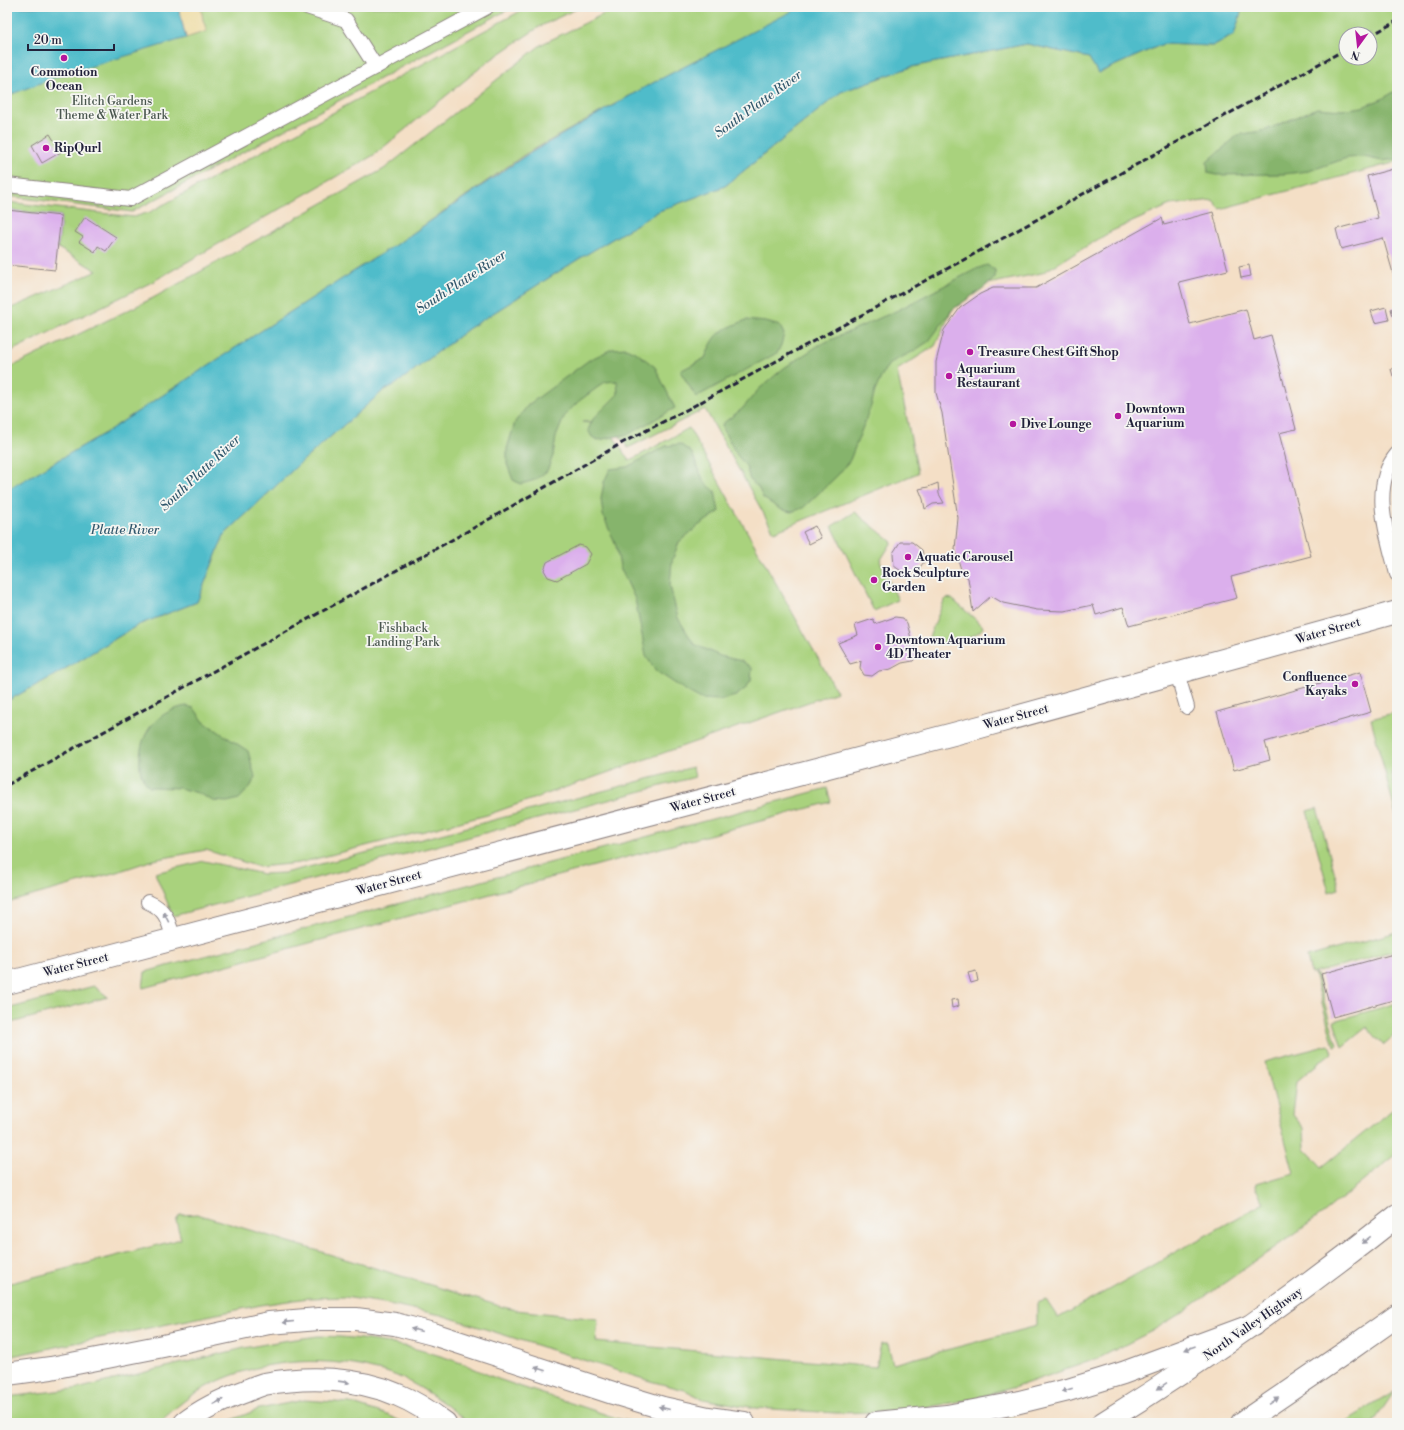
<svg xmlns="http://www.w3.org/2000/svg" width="1404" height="1430" viewBox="0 0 1404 1430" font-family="'Libre Bodoni',serif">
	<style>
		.green { fill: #a9d27d; stroke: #667a5c; fill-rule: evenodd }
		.forest { fill: #86b46c; stroke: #546b54 }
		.sand { fill: #eeda9e; stroke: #887e6c }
		.water { fill: #50bcca; stroke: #396f82 }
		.building { fill: #dbafec }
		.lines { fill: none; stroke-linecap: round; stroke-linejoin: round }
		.service-casing { stroke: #8b8080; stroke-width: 16 }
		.tertiary-casing { stroke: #8b8080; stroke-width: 24 }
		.motorway-casing { stroke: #8b8080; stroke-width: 24 }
		.service { stroke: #fff; stroke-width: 14 }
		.tertiary { stroke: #fff; stroke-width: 22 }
		.motorway { stroke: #fff; stroke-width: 22 }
		.rail { stroke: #22223b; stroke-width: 3; stroke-dasharray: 6 3; stroke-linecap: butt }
		.oneway { fill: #9c9ca7 }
		.poi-dot { fill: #b5179e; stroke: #f6f6f2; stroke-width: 1.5 }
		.labels { text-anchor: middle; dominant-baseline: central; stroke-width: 3.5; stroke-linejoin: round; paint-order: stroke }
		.poi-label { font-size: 12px; font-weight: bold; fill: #22223b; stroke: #f6f6f2; text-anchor: start }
		.park-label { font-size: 12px; fill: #4a574f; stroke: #f6f6f2 }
		.street-label { font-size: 12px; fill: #22223b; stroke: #f6f6f2 }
		.water-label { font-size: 13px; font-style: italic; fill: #32586d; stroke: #f6f6f2 }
	</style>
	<rect width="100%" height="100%" fill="#f6f6f2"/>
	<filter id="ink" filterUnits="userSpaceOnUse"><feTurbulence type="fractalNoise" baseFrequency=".025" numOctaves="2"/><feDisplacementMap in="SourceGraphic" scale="8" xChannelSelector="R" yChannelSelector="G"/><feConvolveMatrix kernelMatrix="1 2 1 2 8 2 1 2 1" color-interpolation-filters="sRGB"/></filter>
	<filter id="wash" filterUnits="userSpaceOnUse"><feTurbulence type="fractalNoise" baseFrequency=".012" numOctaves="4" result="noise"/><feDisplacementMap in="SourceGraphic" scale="16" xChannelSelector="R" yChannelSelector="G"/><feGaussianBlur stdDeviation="0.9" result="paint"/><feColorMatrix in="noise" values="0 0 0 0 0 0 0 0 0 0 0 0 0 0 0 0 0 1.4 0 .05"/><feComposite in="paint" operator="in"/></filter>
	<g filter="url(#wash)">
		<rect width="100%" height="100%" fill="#f4dfc6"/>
		<!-- green -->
		<g class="green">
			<polygon points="7,7 513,7 132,212 7,196"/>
			<polygon points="528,7 580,7 539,27 486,63 374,155 152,282 7,353 7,310 97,271 58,248 61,216 7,210 7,202 134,217 150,212"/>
			<polygon points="618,7 801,7 647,86 524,155 403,240 284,316 105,433 7,490 7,369 153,298 384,169 542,44"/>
			<path d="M1247,7H1397V162L1220,209L1213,200L1170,205L1112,231L1042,273L988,284L973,291L952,310L935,346L897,370L918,473L774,532L705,409L628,448L610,421L582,422L606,425L629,461L689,428L837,692L487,815L299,863L259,867L206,850L153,860L120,871L7,903V701L53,676L138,625L197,602L224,535L299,464L383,391L396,384L468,329L577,260L659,211L725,186L841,92L911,67L1027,44L1089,58L1098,73L1163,44L1212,46L1234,35L1242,9ZM1346,34H1370V58H1346Z"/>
			<polygon points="855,512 892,542 880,561 898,600 874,611 832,526"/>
			<path d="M947,598L952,599L982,625L983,628C973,640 944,647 929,641V637L944,601Z"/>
			<polygon points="1397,712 1397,772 1391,773 1397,795 1396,815 1371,719"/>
			<polygon points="693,767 695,777 173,916 155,873 204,861 263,874 284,873 426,838"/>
			<polygon points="827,788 831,802 143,988 145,972"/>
			<polygon points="1317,808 1339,889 1329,892 1307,811"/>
			<polygon points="1397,932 1397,950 1311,974 1307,957"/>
			<polygon points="1314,974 1316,974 1337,1045 1334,1046"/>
			<polygon points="94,986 108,997 7,1024 7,1009"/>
			<polygon points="1397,1003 1397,1033 1383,1045 1367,1027 1342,1047 1334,1021"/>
			<polygon points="1329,1045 1332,1052 1297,1081 1293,1115 1304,1128 1305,1149 1322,1167 1397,1106 1397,1154 1324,1213 1183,1312 1152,1331 1099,1358 1016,1387 967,1400 923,1408 880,1412 836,1413 756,1408 703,1399 685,1390 650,1381 441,1315 384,1303 344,1297 308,1298 261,1305 7,1357 7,1284 181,1239 176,1221 180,1215 197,1214 503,1307 516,1310 598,1319 596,1342 876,1367 881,1344 888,1344 893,1364 1037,1326 1037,1303 1046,1300 1058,1318 1264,1203 1255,1187 1256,1184 1294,1173 1264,1062"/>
			<path d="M318,1336C367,1337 415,1346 461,1363C474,1368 485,1374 498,1379C538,1393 579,1405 619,1419L638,1423H468C446,1403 414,1381 386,1372C379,1370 371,1369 365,1367C307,1355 245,1362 194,1394C182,1402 170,1412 159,1423H7V1397L81,1388L244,1348L282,1341Z"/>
			<polygon points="1394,1392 1373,1423 1343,1423"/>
			<polygon points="304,1400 350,1403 388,1415 404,1423 224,1423 259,1409"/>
			<polygon points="1011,1418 1016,1420 1017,1423 979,1423"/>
		</g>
		<!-- forest -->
		<g class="forest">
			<polygon points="1397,90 1397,159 1382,161 1364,157 1347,158 1309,171 1284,174 1216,175 1208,173 1207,162 1238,135 1266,130 1317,108 1342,110 1362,107 1382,99"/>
			<polygon points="987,265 995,270 995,278 982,289 952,310 929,341 914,351 890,363 884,371 875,391 871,406 850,460 838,475 803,508 791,512 780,509 763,498 758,487 750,480 746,466 737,455 723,430 722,424 742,409 759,389 784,368 819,345 898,310 976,269"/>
			<path d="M746,320L766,322L780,326L784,334L781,345L777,353L696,397L680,371L705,358C716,331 720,331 746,320Z"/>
			<polygon points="626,348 637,353 655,367 675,408 629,434 598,440 592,437 588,430 593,419 618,394 617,381 605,382 579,401 565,415 556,437 553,456 547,471 535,480 521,484 513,480 507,464 507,449 515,422 528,405 589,360 612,349"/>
			<polygon points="680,444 692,453 704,482 715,491 719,512 698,526 679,542 672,561 670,586 678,618 694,644 720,656 742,661 752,668 751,680 745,689 736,696 720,700 701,699 685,690 656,671 646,656 635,599 620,567 616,546 603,515 601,499 604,482 610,469 627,467 666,446"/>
			<path d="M186,706L194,708L204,722L248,751L255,777L251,786L239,799L227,802L213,801L198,793L179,788L149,787C140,777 139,768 140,755C143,728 160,711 186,706Z"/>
		</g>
		<!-- sand -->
		<polygon class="sand" points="178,7 201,7 203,20 207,31 186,38"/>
		<!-- water -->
		<g class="water">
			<polygon points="7,7 178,7 186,38 56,77 7,96"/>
			<polygon points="800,7 1247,7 1242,9 1234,35 1212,46 1163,44 1098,73 1089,58 1027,44 911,67 841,92 725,186 659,211 577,260 468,329 396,384 383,391 299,464 224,535 197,602 138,625 53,676 7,701 7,490 105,433 284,316 403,240 525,156 647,86"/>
		</g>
		<g id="blocks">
			<!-- building -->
			<g class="building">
				<polygon points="50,134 61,152 42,163 32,145"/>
				<polygon points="1397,168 1397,287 1383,238 1341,249 1336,229 1378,218 1367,176"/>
				<polygon points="7,210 61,216 55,270 7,265"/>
				<polygon points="1213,212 1228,270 1179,282 1190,324 1246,309 1254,340 1271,335 1296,429 1279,433 1311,556 1231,577 1237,598 1129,626 1123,607 1096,615 1093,605 1064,611 1037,610 1003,603 991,596 973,612 968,578 962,573 955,549 958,518 942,413 936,393 936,362 944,330 960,308 980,294 993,288 1036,288 1162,218 1164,225"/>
				<polygon points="85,217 116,237 106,251 98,246 95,252 79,242 83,237 75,232"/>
				<polygon points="1249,265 1251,276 1241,278 1239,267"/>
				<polygon points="1386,307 1389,320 1375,323 1371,311"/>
				<polygon points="1397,307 1397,315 1393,316 1391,309"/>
				<polygon points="1397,368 1397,375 1393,376 1391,369"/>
				<polygon points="938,483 939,494 944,503 933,504 925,509 923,499 919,489 928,487"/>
				<polygon points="815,526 821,538 809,544 803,532"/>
				<polygon points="900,542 912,542 922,550 924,562 916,572 904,573 894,566 893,553"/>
				<polygon points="579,545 586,547 591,554 586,564 557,580 548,577 544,570 547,562"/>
				<polygon points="895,617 903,618 907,623 912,642 918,651 917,656 913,661 902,663 891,669 879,671 872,676 864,675 860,668 861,661 850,664 838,643 858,635 855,625 873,619 875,624"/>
				<polygon points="1360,672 1371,712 1265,742 1270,760 1234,770 1217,712"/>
				<polygon points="1397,953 1397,999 1333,1017 1321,974"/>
				<polygon points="976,971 978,981 971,983 968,973"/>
				<polygon points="958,999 959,1006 952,1008 951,1000"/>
			</g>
		</g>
	</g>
	<g filter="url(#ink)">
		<use href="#blocks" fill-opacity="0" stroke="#8b8080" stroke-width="1"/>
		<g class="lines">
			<!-- service casing -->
			<g class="service-casing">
				<g id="service">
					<polyline points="307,7 346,20 376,67"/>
					<polyline points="7,185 130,199 487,7"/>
					<path d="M1397,454C1369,487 1388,538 1397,574"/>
					<polyline points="1177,673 1187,707"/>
					<path d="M148,902C167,910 168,921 174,940"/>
				</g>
			</g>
			<!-- tertiary casing -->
			<g class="tertiary-casing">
				<polyline id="tertiary" points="7,983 980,727 1397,612"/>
			</g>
			<!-- motorway casing -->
			<g class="motorway-casing">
				<g id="motorway">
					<polyline points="7,1374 51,1368 163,1346 269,1323 319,1319 356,1319 395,1324 433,1334 613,1393 663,1408 708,1418 744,1423"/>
					<path d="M185,1423C204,1408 224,1399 246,1391C252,1388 258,1386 264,1384C307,1376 357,1377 398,1395C415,1402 430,1412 445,1423"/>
					<polyline points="876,1423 947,1416 1011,1404 1068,1390 1123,1373 1253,1325"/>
					<path d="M1103,1423C1205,1360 1303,1291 1397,1216"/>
					<polyline points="1242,1423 1346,1352 1397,1316"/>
				</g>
			</g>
			<!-- service -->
			<use href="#service" class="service"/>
			<!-- tertiary -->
			<use href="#tertiary" class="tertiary"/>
			<!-- motorway -->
			<use href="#motorway" class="motorway"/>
			<!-- rail -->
			<g class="rail">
				<polyline points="1370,36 1397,21"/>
				<polyline points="7,785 486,521 622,443 688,409 967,258 1346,49"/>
			</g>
		</g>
		<!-- one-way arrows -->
		<defs><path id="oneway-solid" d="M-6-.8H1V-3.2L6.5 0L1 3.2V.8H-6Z"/></defs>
		<g class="oneway">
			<use href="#oneway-solid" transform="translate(166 917) rotate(-117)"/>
			<use href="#oneway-solid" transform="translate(1366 1240) rotate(142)"/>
			<use href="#oneway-solid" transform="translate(288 1322) rotate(175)"/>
			<use href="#oneway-solid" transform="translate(416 1330) rotate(-166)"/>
			<use href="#oneway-solid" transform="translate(1190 1348) rotate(160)"/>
			<use href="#oneway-solid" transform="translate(540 1369) rotate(-162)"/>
			<use href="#oneway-solid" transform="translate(344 1382) rotate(8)"/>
			<use href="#oneway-solid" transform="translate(1162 1386) rotate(146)"/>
			<use href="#oneway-solid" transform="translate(1067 1390) rotate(164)"/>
			<use href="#oneway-solid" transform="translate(1274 1401) rotate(-34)"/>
			<use href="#oneway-solid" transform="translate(218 1402) rotate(-28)"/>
			<use href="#oneway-solid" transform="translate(664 1408) rotate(-165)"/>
		</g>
	</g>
	<!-- markers -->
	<g class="poi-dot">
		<circle cx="64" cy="58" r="4"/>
		<circle cx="46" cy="148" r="4"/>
		<circle cx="970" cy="352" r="4"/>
		<circle cx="949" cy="376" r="4"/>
		<circle cx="1118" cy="416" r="4"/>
		<circle cx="1013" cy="424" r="4"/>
		<circle cx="908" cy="557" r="4"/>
		<circle cx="874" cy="580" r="4"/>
		<circle cx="878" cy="647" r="4"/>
		<circle cx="1355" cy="684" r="4"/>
	</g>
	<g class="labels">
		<!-- poi labels -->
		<g class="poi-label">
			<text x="64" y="72" text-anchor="middle">Commotion<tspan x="64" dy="14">Ocean</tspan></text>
			<text x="54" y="148">RipQurl</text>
			<text x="978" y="352">Treasure Chest Gift Shop</text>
			<text x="957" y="369">Aquarium<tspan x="957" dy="14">Restaurant</tspan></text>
			<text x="1126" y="409">Downtown<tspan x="1126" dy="14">Aquarium</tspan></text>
			<text x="1021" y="424">Dive Lounge</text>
			<text x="916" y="557">Aquatic Carousel</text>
			<text x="882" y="573">Rock Sculpture<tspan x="882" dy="14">Garden</tspan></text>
			<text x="886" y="640">Downtown Aquarium<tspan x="886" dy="14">4D Theater</tspan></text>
			<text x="1347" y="677" text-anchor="end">Confluence<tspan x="1347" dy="14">Kayaks</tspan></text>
		</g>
		<!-- park labels -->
		<g class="park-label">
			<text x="112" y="101">Elitch Gardens<tspan x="112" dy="14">Theme &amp; Water Park</tspan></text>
			<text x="403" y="628">Fishback<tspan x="403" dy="14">Landing Park</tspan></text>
		</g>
		<!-- street labels -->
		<g class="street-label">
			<text transform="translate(1328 631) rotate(-16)">Water Street</text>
			<text transform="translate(1016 717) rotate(-15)">Water Street</text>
			<text transform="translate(703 800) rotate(-15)">Water Street</text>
			<text transform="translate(389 883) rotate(-15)">Water Street</text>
			<text transform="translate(76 965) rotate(-14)">Water Street</text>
			<text transform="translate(1253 1324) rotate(-35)">North Valley Highway</text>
		</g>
		<!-- water labels -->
		<g class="water-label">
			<text transform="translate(758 104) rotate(-36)">South Platte River</text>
			<text transform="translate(461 282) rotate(-33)">South Platte River</text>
			<text transform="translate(200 473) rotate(-43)">South Platte River</text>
			<text x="125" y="530">Platte River</text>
		</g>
	</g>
	<!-- margin -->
	<rect width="1404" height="1430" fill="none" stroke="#f6f6f2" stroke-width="24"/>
	<!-- north arrow -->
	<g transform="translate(1358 46) rotate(195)"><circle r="19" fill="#f6f6f2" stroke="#a1a1a9"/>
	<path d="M0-3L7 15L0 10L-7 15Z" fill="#b5179e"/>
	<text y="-6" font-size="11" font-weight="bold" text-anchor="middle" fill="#22223b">N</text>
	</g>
	<!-- scale -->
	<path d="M28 44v6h86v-6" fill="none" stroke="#22223b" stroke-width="2"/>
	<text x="34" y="44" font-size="12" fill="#22223b" stroke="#f6f6f2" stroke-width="3" paint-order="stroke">20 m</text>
</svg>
